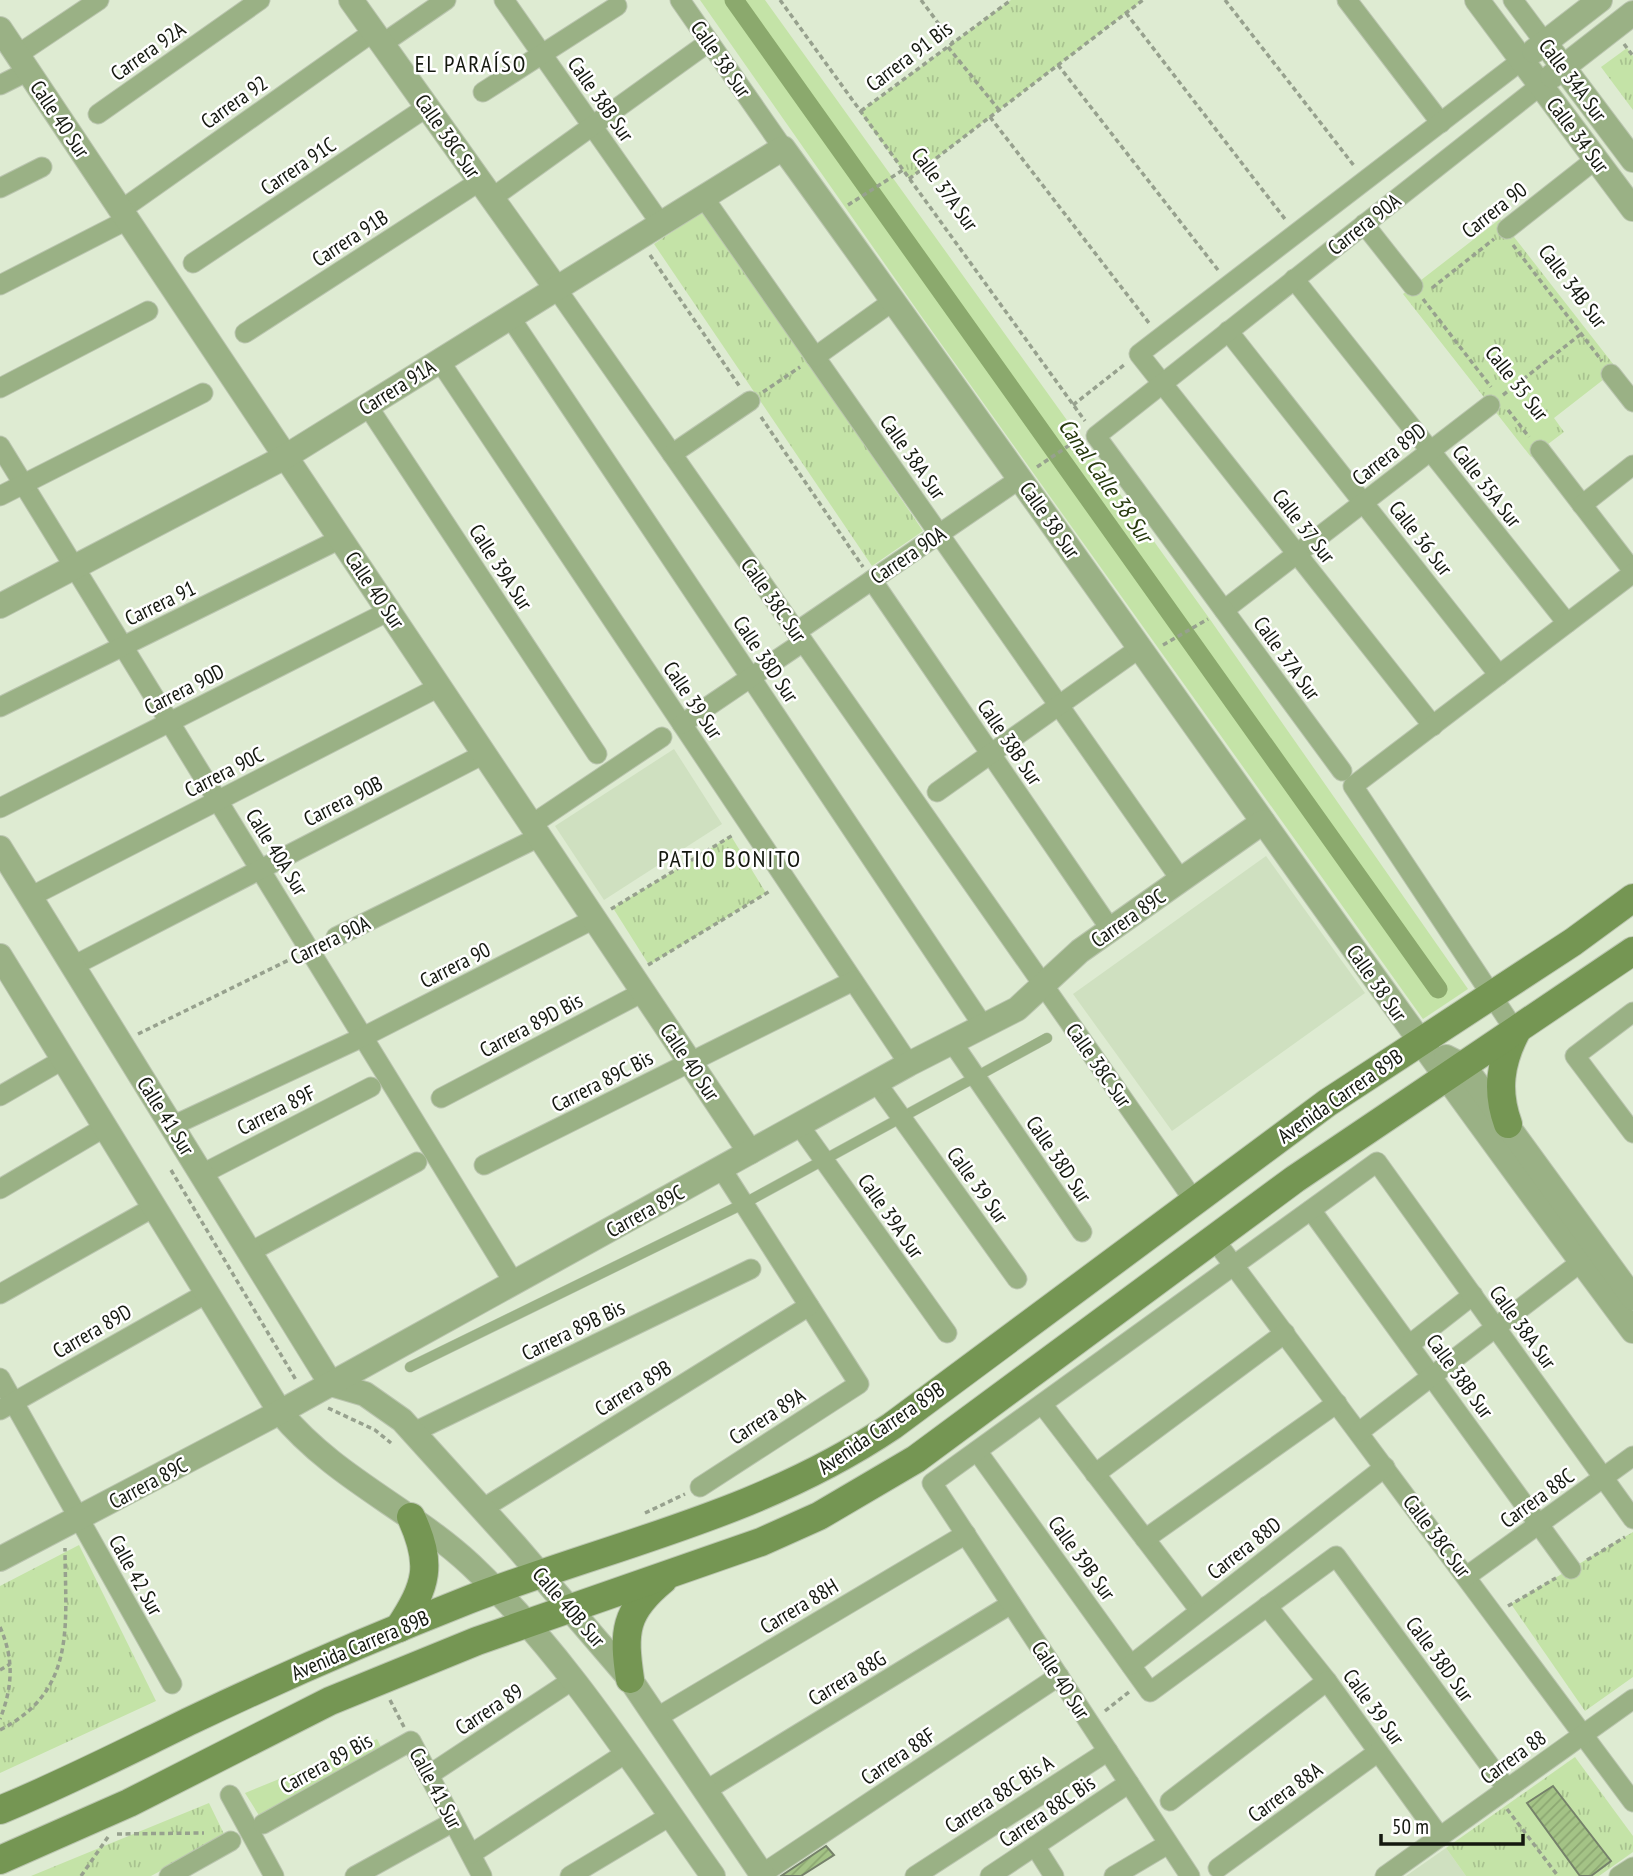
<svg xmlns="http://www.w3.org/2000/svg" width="1633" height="1876" viewBox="0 0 1633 1876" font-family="'PT Sans Narrow',sans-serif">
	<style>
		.built { fill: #cfe0c0 }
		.grass { fill: #c4e3a7 }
		.park { fill: url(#park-tufts) }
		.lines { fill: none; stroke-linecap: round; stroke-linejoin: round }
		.canal { stroke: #8ba96d; stroke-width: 19 }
		.building { fill: url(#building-hatch); stroke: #75816a; stroke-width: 2 }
		.service-casing { stroke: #bac5af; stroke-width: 11 }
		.minor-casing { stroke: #bac5af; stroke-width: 21 }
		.tertiary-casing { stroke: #bac5af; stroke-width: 26 }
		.secondary-casing { stroke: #bac5af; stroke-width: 30 }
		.path { stroke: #97a18e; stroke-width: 3.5; stroke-dasharray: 5 3.5; stroke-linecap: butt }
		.service { stroke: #9ab185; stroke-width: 10 }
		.minor { stroke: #9ab185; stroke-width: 19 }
		.tertiary { stroke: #9ab185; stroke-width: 24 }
		.secondary { stroke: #759653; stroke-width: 28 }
		.labels { text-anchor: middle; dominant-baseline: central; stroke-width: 5; stroke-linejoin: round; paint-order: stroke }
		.street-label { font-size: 21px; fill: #14180f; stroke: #fff }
		.neighbourhood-label { font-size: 23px; letter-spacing: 2px; fill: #14180f; stroke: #fff }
		.water-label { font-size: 23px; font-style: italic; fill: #26390d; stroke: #fff }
		.quarter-label { font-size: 24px; letter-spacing: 2px; fill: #14180f; stroke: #fff }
	</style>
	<defs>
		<pattern id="park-tufts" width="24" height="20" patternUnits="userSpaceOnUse" patternTransform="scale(1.75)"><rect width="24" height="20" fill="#c4e3a7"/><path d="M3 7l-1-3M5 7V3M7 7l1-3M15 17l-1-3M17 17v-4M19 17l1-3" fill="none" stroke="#a8c28f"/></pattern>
		<pattern id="building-hatch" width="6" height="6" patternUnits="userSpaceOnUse" patternTransform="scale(1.75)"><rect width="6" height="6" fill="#a4c386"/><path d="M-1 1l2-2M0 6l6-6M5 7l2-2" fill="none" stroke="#8ca772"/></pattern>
	</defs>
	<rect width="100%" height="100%" fill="#deebd2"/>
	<!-- built -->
	<g class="built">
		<polygon points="674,749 722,824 604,900 555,826"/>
		<polygon points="1266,856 1365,993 1172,1131 1073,994"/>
		<polygon points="1446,1848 1466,1876 1406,1876"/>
	</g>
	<!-- grass -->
	<g class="grass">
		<polygon points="700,0 765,0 1209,618 1468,989 1423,1019 922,317"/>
		<polygon points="377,1739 382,1749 260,1817 245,1793"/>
	</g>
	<!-- park -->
	<g class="park">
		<polygon points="1011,0 1143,0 909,179 860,112"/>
		<polygon points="1627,48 1633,56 1633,110 1601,67"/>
		<polygon points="705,210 923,531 872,566 654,244"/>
		<polygon points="1500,219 1617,369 1554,418 1564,432 1531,457 1403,294"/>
		<polygon points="731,836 766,893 649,965 613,908"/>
		<polygon points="1633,1532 1633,1677 1585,1711 1511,1604"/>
		<polygon points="79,1545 156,1701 0,1773 0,1586"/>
		<polygon points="1575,1757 1633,1836 1633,1852 1599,1876 1466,1876 1446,1848"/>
		<polygon points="209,1803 225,1836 151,1876 31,1876"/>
	</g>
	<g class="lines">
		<!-- canal -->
		<polyline class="canal" points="734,0 1438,989"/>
	</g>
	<!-- building -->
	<g class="building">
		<polygon points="1553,1786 1611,1861 1591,1876 1580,1876 1527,1803"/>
		<polygon points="826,1846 834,1855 801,1876 781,1876"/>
	</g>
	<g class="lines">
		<!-- service casing -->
		<g class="service-casing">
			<polyline id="service" points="410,1367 743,1204 1047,1038"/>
		</g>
		<!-- minor casing -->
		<g class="minor-casing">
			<g id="minor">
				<polyline points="504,0 661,224"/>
				<polyline points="680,0 783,148"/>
				<polyline points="1347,0 1441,123"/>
				<polyline points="1513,0 1545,43"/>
				<polyline points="382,44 446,0"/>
				<polyline points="17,55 99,0"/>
				<polyline points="0,85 28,71"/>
				<polyline points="483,92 617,6"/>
				<polyline points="98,114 260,0"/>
				<polyline points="0,188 42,167"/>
				<polyline points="492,198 709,42"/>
				<polyline points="704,198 1181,880"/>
				<polyline points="121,210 373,32"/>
				<polyline points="1364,224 1413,286"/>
				<polyline points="1507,229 1596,159"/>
				<polyline points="193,263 427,107"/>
				<polyline points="1294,279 1567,623"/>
				<polyline points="0,285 127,220"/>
				<polyline points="556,288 1195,1202"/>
				<polyline points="510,317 984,1027"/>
				<polyline points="1228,331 1499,675"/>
				<polyline points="245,333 480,181"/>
				<polyline points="815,357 893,301"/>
				<polyline points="439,360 909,1064"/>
				<polyline points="1611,374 1633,402"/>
				<polyline points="0,388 148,311"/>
				<polyline points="367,405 597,754"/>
				<polyline points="0,446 514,1283"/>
				<polyline points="1540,450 1633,571"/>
				<polyline points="672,454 750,401"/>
				<polyline points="0,496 203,393"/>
				<polyline points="1582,505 1633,465"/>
				<polyline points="872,580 1111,930"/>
				<polyline points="1224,610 1490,405"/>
				<polyline points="796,632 1021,478"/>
				<polyline points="0,707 340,539"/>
				<polyline points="682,724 803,642"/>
				<polyline points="1433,726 1139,354 1522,60"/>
				<polyline points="1342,771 1096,436 1541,85"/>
				<polyline points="937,792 1141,647"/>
				<polyline points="0,808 389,611"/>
				<polyline points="531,825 662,737"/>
				<polyline points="30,897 439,687"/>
				<polyline points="336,937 539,837"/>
				<polyline points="73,966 484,754"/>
				<polyline points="1633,1012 1575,1056 1633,1133"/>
				<polyline points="1516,1032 1353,786 1633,573"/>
				<polyline points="952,1042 1082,1232"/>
				<polyline points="876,1082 1017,1279"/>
				<polyline points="0,1096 64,1059"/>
				<polyline points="441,1098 643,992"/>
				<polyline points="799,1125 947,1333"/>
				<polyline points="172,1126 363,1037 594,919"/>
				<polyline points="484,1165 853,981"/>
				<polyline points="202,1174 371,1087"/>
				<polyline points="0,1189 105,1127"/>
				<polyline points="1311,1210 1571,1569"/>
				<polyline points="1214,1239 1633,1802"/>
				<polyline points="250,1252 417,1162"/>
				<polyline points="0,1294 154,1207"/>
				<polyline points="1409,1345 1473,1295"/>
				<polyline points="0,1378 172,1684"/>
				<polyline points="1042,1404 1194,1603"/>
				<polyline points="0,1410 207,1293"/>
				<polyline points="414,1432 751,1269"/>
				<polyline points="1359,1432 1581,1262"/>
				<polyline points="977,1451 1150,1692 1336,1556 1507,1789"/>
				<polyline points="1095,1474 1285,1333"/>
				<polyline points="700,1487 859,1384 721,1168"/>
				<polyline points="482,1509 809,1306"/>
				<polyline points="1145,1539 1337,1403"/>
				<polyline points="1467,1576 1633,1456"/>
				<polyline points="1267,1606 1327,1681 1440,1837"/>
				<polyline points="1131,1665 1385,1467"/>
				<polyline points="656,1718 966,1534"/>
				<polyline points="429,1775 574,1679"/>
				<polyline points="705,1791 1011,1604"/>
				<polyline points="230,1795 274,1876"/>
				<polyline points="1170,1801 1327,1681"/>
				<polyline points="263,1824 411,1741 482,1876"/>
				<polyline points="1035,1846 1054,1876"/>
				<polyline points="471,1854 626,1753"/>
				<polyline points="1218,1868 1378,1752"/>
				<polyline points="762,1874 1059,1676"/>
				<polyline points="169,1876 231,1841"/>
				<polyline points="355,1876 453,1822"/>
				<polyline points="570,1876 670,1816"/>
				<polyline points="915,1876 1108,1751"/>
				<polyline points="990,1876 1129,1783"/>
				<polyline points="1114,1876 1168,1844"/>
				<polyline points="1190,1876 932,1483 1377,1162 1633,1519"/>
				<polyline points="1385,1876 1633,1699"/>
				<polyline points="1619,1876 1633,1867"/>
			</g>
		</g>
		<!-- tertiary casing -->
		<g class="tertiary-casing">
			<g id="tertiary">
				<polyline points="351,0 556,288"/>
				<polyline points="1477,0 1633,209"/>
				<polyline points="0,29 750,1152"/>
				<polyline points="1545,43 1633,160"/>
				<polyline points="1534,51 1600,0"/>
				<polyline points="1552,76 1633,13"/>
				<path d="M0,606L285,457L783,148C1068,541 1342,942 1633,1331"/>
				<polyline points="0,848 331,1384"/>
				<path d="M0,956L280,1412C333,1477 411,1509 471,1565C567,1656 637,1769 713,1876"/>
				<polyline points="1446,1057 1464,1066 1633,1298"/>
				<polyline points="331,1384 365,1394 402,1420 515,1545 630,1679 763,1876"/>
				<polyline points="0,1559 280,1412 909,1064 1017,1009 1080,951 1263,822"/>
			</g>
		</g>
		<!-- secondary casing -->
		<g class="secondary-casing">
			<g id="secondary">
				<path d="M1508,1124C1496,1091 1500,1063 1516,1032"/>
				<path d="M399,1628C427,1585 433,1565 411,1517"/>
				<path d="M630,1679C623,1632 624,1612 663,1580"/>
				<path d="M0,1810C66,1783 128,1751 192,1720C282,1677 374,1637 468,1600C614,1544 760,1515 892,1426L1327,1103L1573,942L1633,898"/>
				<polyline points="0,1860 129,1803 330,1701 477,1641 761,1542 819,1516 916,1459 1295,1179 1633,951"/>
			</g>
		</g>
		<!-- path -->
		<g class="path">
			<polyline points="780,0 1085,421"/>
			<polyline points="921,0 953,43"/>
			<polyline points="1225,0 1355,167"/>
			<polyline points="1126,13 1285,219"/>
			<polyline points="1624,44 1633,56"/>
			<polyline points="948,47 999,110"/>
			<polyline points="1058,65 1218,270"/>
			<polyline points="861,111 1011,0"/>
			<polyline points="990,117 1149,323"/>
			<polyline points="909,179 1143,0"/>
			<polyline points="848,205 903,170"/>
			<polyline points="1513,245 1602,361"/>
			<polyline points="650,255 740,387"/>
			<polyline points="1432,288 1494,239"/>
			<polyline points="1423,299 1491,387"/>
			<polyline points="763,392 800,367"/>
			<polyline points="1503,395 1581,334"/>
			<polyline points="1073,405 1124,365"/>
			<polyline points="1508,410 1529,437"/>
			<polyline points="761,417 863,567"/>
			<polyline points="1037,467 1077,440"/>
			<polyline points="1163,645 1208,619"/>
			<polyline points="611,909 733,835"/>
			<polyline points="648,965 770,891"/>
			<polyline points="138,1034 295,957"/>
			<polyline points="171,1170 296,1380"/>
			<polyline points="328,1408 375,1430 391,1443"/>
			<polyline points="645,1513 685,1494"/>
			<polyline points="1587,1560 1625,1537"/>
			<polyline points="1508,1606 1556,1578"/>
			<path d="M0,1627C14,1659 13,1686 0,1719"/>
			<polyline points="0,1670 10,1664"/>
			<polyline points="390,1700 404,1727"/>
			<polyline points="1105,1711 1129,1692"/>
			<path d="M0,1730C78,1690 65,1623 65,1548"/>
			<polyline points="1507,1809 1558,1876"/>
			<polyline points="117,1834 204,1833"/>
			<polyline points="81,1876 108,1837"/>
		</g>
		<!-- service -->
		<use href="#service" class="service"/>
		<!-- minor -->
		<use href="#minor" class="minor"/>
		<!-- tertiary -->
		<use href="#tertiary" class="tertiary"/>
		<!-- secondary -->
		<use href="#secondary" class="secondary"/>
	</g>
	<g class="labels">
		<!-- street labels -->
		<g class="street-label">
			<text transform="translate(148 51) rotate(-35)">Carrera 92A</text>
			<text transform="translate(909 56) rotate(-37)">Carrera 91 Bis</text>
			<text transform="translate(721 59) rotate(55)">Calle 38 Sur</text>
			<text transform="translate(1573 80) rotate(53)">Calle 34A Sur</text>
			<text transform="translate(601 99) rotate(55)">Calle 38B Sur</text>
			<text transform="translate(234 102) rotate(-35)">Carrera 92</text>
			<text transform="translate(60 119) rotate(56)">Calle 40 Sur</text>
			<text transform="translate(1578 135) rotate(53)">Calle 34 Sur</text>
			<text transform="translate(448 136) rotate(55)">Calle 38C Sur</text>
			<text transform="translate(298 166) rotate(-34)">Carrera 91C</text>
			<text transform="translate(945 189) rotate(54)">Calle 37A Sur</text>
			<text transform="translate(1494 210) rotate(-38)">Carrera 90</text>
			<text transform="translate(1364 224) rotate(-38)">Carrera 90A</text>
			<text transform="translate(350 238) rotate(-33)">Carrera 91B</text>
			<text transform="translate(1573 286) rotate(53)">Calle 34B Sur</text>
			<text transform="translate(1517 383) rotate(52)">Calle 35 Sur</text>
			<text transform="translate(397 387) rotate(-32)">Carrera 91A</text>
			<text transform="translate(1389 454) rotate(-38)">Carrera 89D</text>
			<text transform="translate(913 457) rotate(55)">Calle 38A Sur</text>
			<text transform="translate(1487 486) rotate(52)">Calle 35A Sur</text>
			<text transform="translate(1050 520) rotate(55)">Calle 38 Sur</text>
			<text transform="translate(1304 526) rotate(52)">Calle 37 Sur</text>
			<text transform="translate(1421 538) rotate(52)">Calle 36 Sur</text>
			<text transform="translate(908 555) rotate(-34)">Carrera 90A</text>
			<text transform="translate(501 567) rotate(57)">Calle 39A Sur</text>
			<text transform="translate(375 590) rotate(56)">Calle 40 Sur</text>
			<text transform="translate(774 600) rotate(55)">Calle 38C Sur</text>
			<text transform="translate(160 603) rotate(-26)">Carrera 91</text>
			<text transform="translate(1287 658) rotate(54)">Calle 37A Sur</text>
			<text transform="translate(766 659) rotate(56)">Calle 38D Sur</text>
			<text transform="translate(184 689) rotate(-27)">Carrera 90D</text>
			<text transform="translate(693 700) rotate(56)">Calle 39 Sur</text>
			<text transform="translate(1010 742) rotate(56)">Calle 38B Sur</text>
			<text transform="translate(224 772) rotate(-27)">Carrera 90C</text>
			<text transform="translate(343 801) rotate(-27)">Carrera 90B</text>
			<text transform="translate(277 852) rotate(58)">Calle 40A Sur</text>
			<text transform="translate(1128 918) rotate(-35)">Carrera 89C</text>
			<text transform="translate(330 940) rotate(-26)">Carrera 90A</text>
			<text transform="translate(455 965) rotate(-27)">Carrera 90</text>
			<text transform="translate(1377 983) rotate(55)">Calle 38 Sur</text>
			<text transform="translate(531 1025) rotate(-28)">Carrera 89D Bis</text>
			<text transform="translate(690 1062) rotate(56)">Calle 40 Sur</text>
			<text transform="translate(1099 1065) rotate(55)">Calle 38C Sur</text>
			<text transform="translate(602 1081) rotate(-27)">Carrera 89C Bis</text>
			<text transform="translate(1340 1096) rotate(-35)">Avenida Carrera 89B</text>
			<text transform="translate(276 1110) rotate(-27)">Carrera 89F</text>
			<text transform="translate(166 1116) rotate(58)">Calle 41 Sur</text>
			<text transform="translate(1059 1159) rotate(56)">Calle 38D Sur</text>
			<text transform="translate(978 1185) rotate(54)">Calle 39 Sur</text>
			<text transform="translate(645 1211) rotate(-29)">Carrera 89C</text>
			<text transform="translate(891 1216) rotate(55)">Calle 39A Sur</text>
			<text transform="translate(1523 1327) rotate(54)">Calle 38A Sur</text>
			<text transform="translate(573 1330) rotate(-26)">Carrera 89B Bis</text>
			<text transform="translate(92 1331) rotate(-30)">Carrera 89D</text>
			<text transform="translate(1460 1376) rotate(54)">Calle 38B Sur</text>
			<text transform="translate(633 1388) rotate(-32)">Carrera 89B</text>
			<text transform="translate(767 1416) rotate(-33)">Carrera 89A</text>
			<text transform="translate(881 1428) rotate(-34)">Avenida Carrera 89B</text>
			<text transform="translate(148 1483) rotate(-28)">Carrera 89C</text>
			<text transform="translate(1537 1498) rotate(-36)">Carrera 88C</text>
			<text transform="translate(1437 1536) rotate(53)">Calle 38C Sur</text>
			<text transform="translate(1244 1548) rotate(-38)">Carrera 88D</text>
			<text transform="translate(1082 1558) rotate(54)">Calle 39B Sur</text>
			<text transform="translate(136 1575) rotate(61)">Calle 42 Sur</text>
			<text transform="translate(799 1606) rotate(-31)">Carrera 88H</text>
			<text transform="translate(569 1607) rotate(49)">Calle 40B Sur</text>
			<text transform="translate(360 1645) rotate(-23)">Avenida Carrera 89B</text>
			<text transform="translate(1440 1659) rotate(54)">Calle 38D Sur</text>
			<text transform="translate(847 1678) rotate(-31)">Carrera 88G</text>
			<text transform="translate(1061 1680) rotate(57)">Calle 40 Sur</text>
			<text transform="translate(1374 1707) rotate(54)">Calle 39 Sur</text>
			<text transform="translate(489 1709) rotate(-33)">Carrera 89</text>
			<text transform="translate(898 1756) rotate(-34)">Carrera 88F</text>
			<text transform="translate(1513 1757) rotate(-36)">Carrera 88</text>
			<text transform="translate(326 1763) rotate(-29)">Carrera 89 Bis</text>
			<text transform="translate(436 1788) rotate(62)">Calle 41 Sur</text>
			<text transform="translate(1285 1792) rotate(-36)">Carrera 88A</text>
			<text transform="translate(999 1794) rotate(-33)">Carrera 88C Bis A</text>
			<text transform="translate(1047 1811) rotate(-34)">Carrera 88C Bis</text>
		</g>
		<!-- neighbourhood labels -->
		<g class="neighbourhood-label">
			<text x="471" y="63">EL PARAÍSO</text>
		</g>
		<!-- water labels -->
		<g class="water-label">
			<text transform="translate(1106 480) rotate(55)">Canal Calle 38 Sur</text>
		</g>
		<!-- quarter labels -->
		<g class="quarter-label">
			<text x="730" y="858">PATIO BONITO</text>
		</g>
	</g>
	<!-- scale -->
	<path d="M1381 1834v10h142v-10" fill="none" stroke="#14180f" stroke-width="3.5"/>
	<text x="1392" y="1834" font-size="21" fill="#14180f" stroke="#ffffff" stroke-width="5" paint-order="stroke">50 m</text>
</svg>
